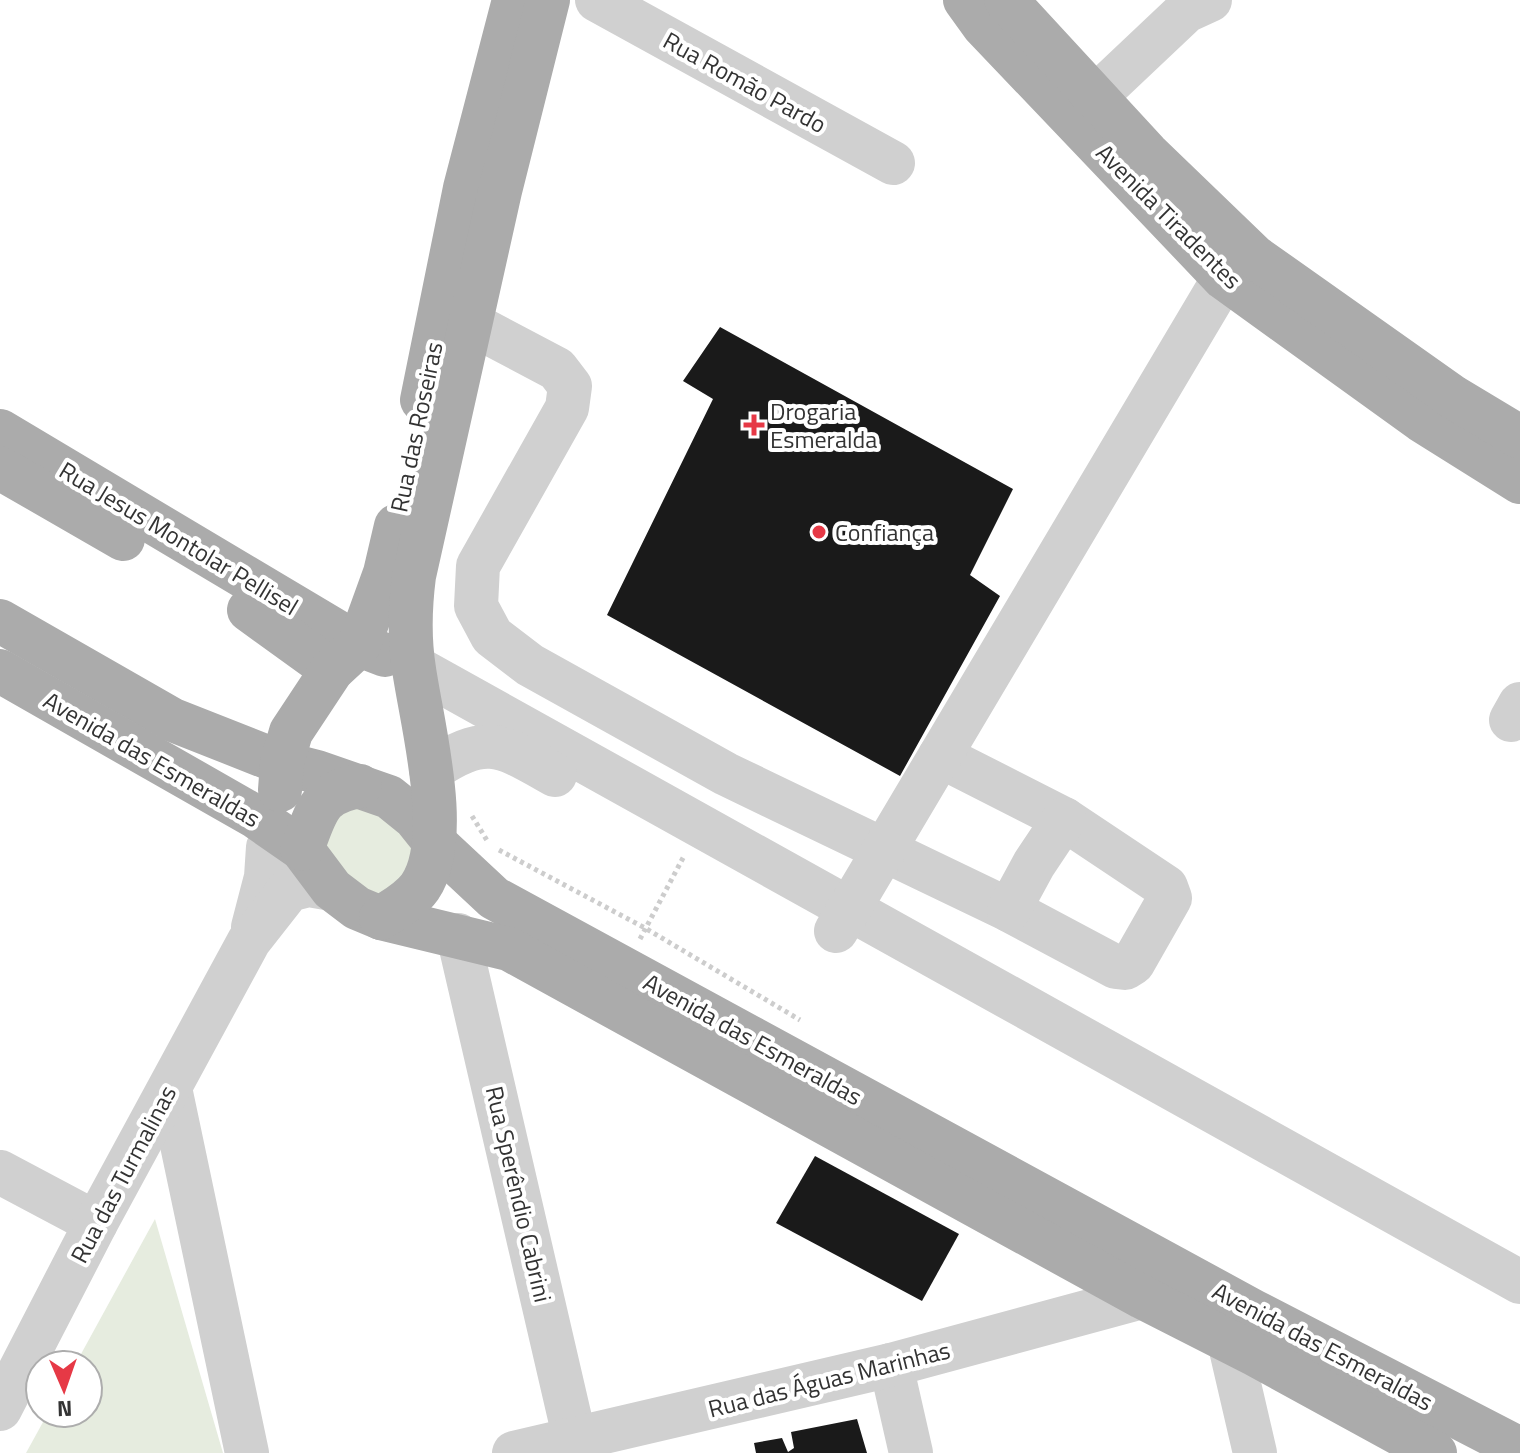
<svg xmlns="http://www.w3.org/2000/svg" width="1520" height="1453" viewBox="0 0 1520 1453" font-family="'Titillium Web',sans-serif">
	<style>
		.green { fill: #e6ecdf }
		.building { fill: #1a1a1a }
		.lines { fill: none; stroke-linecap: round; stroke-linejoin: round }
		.path { stroke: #cdcdcd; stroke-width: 5; stroke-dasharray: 4 4; stroke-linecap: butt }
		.minor { stroke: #d0d0d0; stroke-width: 44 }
		.major { stroke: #ababab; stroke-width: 44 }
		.poi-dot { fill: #e63946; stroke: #fff; stroke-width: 3 }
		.labels { text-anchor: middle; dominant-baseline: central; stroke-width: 8; stroke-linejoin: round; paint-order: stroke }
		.street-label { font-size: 24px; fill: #333; stroke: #fff }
		.poi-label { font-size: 24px; fill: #333; stroke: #fff; text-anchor: start }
	</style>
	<rect width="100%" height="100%" fill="#fff"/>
	<!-- green -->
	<g class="green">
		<polygon points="345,803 379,808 416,849 396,891 369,896 327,858 325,824"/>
		<polygon points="155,1219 223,1453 26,1453 48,1413 88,1413 88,1365 75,1365"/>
	</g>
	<!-- building -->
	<g class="building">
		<polygon points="720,327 1013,489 970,575 1000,596 900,776 607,615 713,399 683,381"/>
		<polygon points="815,1156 959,1234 922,1301 776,1223"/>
		<polygon points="857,1419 867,1453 756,1453 754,1443 782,1438 788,1452 794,1448 791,1432"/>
	</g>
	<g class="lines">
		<!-- path -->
		<g class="path">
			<polyline points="472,816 488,842"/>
			<polyline points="499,850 645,928 800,1020"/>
			<polyline points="640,939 684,856"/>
		</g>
		<!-- minor -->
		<g class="minor">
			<polyline points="597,0 893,163"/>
			<polyline points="1095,97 1186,11 1210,0"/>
			<polyline points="470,323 557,369 570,386 567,408 478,566 476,606 492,636 530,665 726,774 1009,910 1116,967 1125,968 1133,963 1170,898 1166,887 1064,819 940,756"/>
			<polyline points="413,666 1520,1282"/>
			<polyline points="1511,720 1520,704"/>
			<path d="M431,770C487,733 500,744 555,775"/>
			<polyline points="1009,910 1034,864 1064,819"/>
			<polyline points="253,927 266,877 268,847 276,832"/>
			<polyline points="836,931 1224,278"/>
			<polyline points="458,935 578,1453"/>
			<polyline points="170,1088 247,1453"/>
			<polyline points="0,1172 96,1223"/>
			<polyline points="1229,1341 1255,1453"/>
			<polyline points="891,1365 911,1453"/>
			<polyline points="0,1409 96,1223 249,941 289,890 309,885 332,889"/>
			<polyline points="514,1453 891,1365 1142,1297"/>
		</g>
		<!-- major -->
		<g class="major">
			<polyline points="965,0 983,25 1224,278 1421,420 1520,482"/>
			<polyline points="1006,0 1147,153 1255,257 1453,397 1520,437"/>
			<polyline points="422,400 465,188 514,0"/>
			<polyline points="0,431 359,645 385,655"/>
			<polyline points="0,468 123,539"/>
			<polyline points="249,610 332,670"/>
			<polyline points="0,621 173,720 282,763 317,772 389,797 415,818 435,843 494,898 1253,1311 1520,1449"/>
			<polyline points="0,671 256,817 302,849 332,889 357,908 381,918 509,949 1142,1297 1256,1355 1435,1453"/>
			<polyline points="280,790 282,763 291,732 332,670 359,645 385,573 396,526"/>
			<path d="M302,849C317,812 317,793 360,786"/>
			<path d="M381,918C394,909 410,901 420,887C453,838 422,725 414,669C409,638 410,607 414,576L500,191L548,0"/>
		</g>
	</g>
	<!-- markers -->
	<g class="poi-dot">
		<path d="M750 413h8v8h8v8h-8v8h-8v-8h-8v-8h8z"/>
		<circle cx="819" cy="532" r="8"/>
	</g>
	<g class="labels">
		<!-- street labels -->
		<g class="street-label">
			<text transform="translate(745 82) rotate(29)">Rua Romão Pardo</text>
			<text transform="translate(1169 216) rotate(45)">Avenida Tiradentes</text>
			<text transform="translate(416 427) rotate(-78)">Rua das Roseiras</text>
			<text transform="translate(179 538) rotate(31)">Rua Jesus Montolar Pellisel</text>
			<text transform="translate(152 759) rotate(30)">Avenida das Esmeraldas</text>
			<text transform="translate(753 1039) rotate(29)">Avenida das Esmeraldas</text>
			<text transform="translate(123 1174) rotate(-62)">Rua das Turmalinas</text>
			<text transform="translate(519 1194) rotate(77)">Rua Sperêndio Cabrini</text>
			<text transform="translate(1323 1346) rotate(28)">Avenida das Esmeraldas</text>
			<text transform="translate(829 1379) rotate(-14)">Rua das Águas Marinhas</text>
		</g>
		<!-- poi labels -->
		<g class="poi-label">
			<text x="770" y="411">Drogaria<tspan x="770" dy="28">Esmeralda</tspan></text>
			<text x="835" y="532">Confiança</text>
		</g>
	</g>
	<!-- north arrow -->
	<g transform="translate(64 1389) rotate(178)"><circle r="38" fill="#ffffff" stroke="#adadad" stroke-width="2"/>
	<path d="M0-6L14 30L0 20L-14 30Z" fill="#e63946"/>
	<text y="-12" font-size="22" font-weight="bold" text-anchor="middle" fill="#333333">N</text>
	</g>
</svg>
